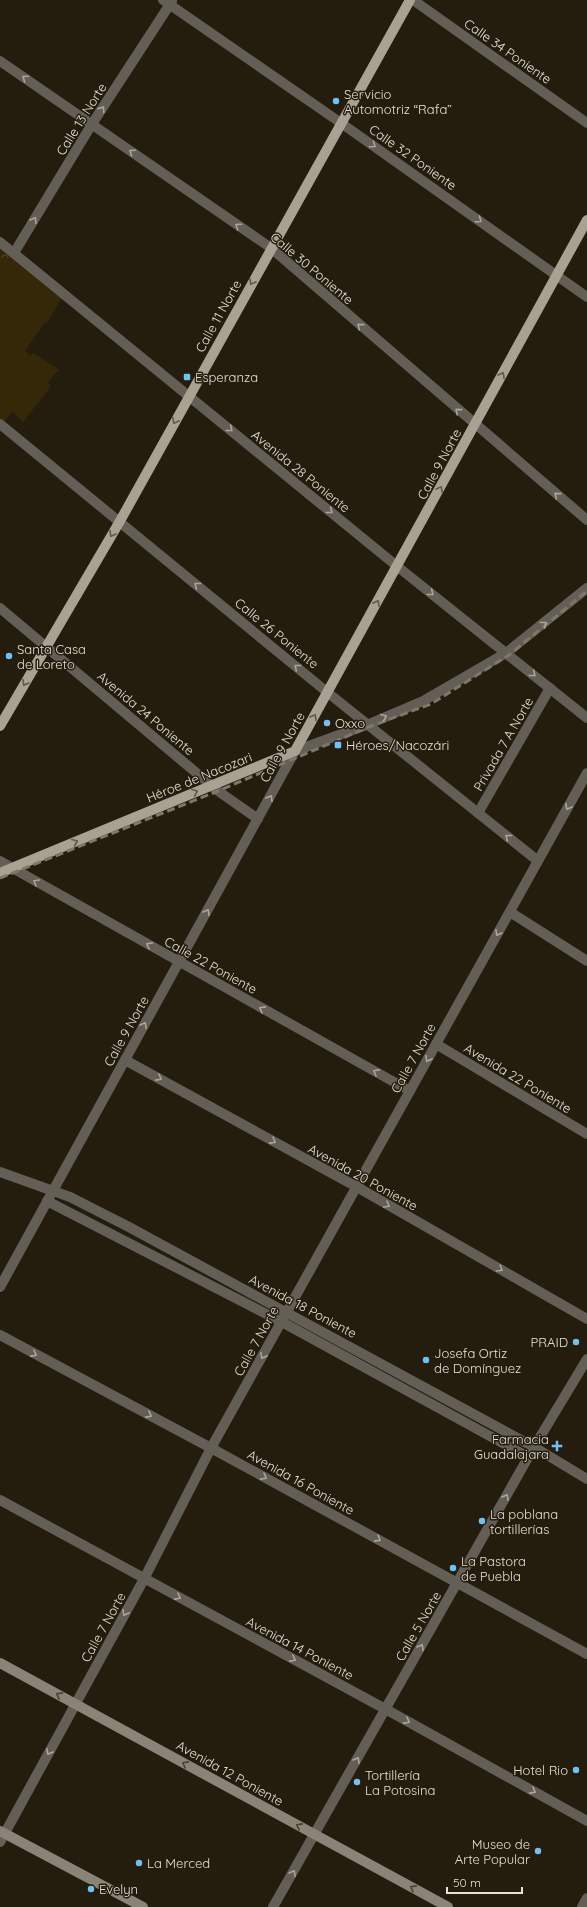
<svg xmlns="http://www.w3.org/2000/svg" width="587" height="1907" viewBox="0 0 587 1907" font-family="Quicksand,sans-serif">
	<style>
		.park { fill: url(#park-crowns) }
		.garden { fill: #352808 }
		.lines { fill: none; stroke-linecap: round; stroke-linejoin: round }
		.minor { stroke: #635f57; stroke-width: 10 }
		.tertiary { stroke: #635f57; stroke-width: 10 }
		.secondary { stroke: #8a8478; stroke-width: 10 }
		.primary { stroke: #a9a191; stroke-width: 10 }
		.rail { stroke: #7e786b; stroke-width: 3; stroke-dasharray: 8 4; stroke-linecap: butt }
		.oneway { stroke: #aba69d }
		.oneway2 { stroke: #605849 }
		.oneway3 { stroke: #484133 }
		.poi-dot { fill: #6dc2f3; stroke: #241d0e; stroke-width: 1.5 }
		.labels { text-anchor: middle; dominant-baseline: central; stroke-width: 3; stroke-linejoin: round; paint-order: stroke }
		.street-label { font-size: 13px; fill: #e6e1d7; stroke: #241d0e }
		.poi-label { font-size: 13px; fill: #e6e1d7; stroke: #241d0e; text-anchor: start }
	</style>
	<defs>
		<pattern id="park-crowns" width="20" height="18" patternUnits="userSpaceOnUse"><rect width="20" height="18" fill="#352808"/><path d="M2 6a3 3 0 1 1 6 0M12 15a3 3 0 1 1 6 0" fill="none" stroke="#52472b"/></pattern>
	</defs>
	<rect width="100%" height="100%" fill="#241d0e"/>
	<!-- park -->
	<polygon class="park" points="0,242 14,253 0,275"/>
	<!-- garden -->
	<polygon class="garden" points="14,253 64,294 47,323 45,322 25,351 30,356 33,353 60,370 55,373 48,383 51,385 48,390 23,422 12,411 2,426 0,424 0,275"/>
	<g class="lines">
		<!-- minor -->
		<g class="minor">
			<polyline points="163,0 341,123 587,297"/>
			<polyline points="413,0 587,123"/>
			<polyline points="0,61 271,248 587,520"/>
			<polyline points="0,242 398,567 587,718"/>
			<polyline points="14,253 92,124 172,1"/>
			<polyline points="0,424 327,692 538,861"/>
			<polyline points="0,608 218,791 258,819"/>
			<polyline points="478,813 550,688"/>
			<polyline points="0,861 410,1091"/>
			<polyline points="510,912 587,961"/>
			<polyline points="436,1044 587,1134"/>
			<polyline points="125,1060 357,1187 587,1319"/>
			<polyline points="0,1335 211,1448 587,1654"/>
			<polyline points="0,1500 389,1711 587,1821"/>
			<polyline points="0,1842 144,1579 211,1448 587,773"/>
			<polyline points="273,1907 534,1447 587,1359"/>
			<polyline points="582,1907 587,1898"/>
		</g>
		<!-- tertiary -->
		<g class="tertiary">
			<polyline points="0,1172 70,1197 129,1227 534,1447 587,1479"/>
			<polyline points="47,1201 282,1322 528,1457"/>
			<polyline points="0,1287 295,751 369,724 423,701 506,653 587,588"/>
		</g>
		<!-- secondary -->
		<g class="secondary">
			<polyline points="0,1663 448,1907"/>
			<polyline points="0,1831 143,1907"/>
		</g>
		<!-- primary -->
		<g class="primary">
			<polyline points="0,726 120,521 410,0"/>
			<polyline points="0,873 295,751 587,220"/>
		</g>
		<!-- rail -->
		<polyline class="rail" points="0,878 218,791 371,726 431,704 509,655 587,591"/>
	</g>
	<!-- one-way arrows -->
	<defs><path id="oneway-chevron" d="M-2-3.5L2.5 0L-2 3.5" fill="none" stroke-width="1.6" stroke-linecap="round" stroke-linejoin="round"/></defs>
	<g class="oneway">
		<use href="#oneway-chevron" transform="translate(25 78) rotate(-145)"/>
		<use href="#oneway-chevron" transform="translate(102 109) rotate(-57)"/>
		<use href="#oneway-chevron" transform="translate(373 145) rotate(35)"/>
		<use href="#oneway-chevron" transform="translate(132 152) rotate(-145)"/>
		<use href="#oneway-chevron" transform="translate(34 220) rotate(-59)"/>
		<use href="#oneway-chevron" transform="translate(479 220) rotate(35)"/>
		<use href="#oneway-chevron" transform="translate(238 226) rotate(-145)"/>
		<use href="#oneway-chevron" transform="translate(360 326) rotate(-139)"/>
		<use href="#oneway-chevron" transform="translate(458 411) rotate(-139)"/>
		<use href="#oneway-chevron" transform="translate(230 429) rotate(39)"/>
		<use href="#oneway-chevron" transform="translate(557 495) rotate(-140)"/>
		<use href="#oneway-chevron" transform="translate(330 511) rotate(39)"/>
		<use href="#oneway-chevron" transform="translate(197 585) rotate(-141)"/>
		<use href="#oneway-chevron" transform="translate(431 593) rotate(38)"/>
		<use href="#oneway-chevron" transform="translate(544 624) rotate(-39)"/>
		<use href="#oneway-chevron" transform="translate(297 667) rotate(-141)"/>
		<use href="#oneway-chevron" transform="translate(533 674) rotate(39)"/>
		<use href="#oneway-chevron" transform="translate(384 717) rotate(-23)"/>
		<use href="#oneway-chevron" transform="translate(270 798) rotate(-61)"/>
		<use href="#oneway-chevron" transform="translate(568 807) rotate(119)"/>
		<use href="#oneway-chevron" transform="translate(508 837) rotate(-141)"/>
		<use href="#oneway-chevron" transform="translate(36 882) rotate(-150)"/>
		<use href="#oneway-chevron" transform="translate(207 912) rotate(-61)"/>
		<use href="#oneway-chevron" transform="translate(498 933) rotate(119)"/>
		<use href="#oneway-chevron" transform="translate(149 945) rotate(-151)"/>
		<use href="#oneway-chevron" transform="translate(262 1009) rotate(-151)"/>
		<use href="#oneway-chevron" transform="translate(144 1025) rotate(-61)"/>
		<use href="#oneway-chevron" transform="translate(428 1059) rotate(119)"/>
		<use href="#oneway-chevron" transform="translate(376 1072) rotate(-151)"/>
		<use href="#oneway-chevron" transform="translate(159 1078) rotate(29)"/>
		<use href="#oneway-chevron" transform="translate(273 1141) rotate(29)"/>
		<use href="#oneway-chevron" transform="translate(387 1205) rotate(30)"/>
		<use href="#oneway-chevron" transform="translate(500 1269) rotate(30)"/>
		<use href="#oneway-chevron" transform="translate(34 1354) rotate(28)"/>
		<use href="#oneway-chevron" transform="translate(263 1356) rotate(119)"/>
		<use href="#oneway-chevron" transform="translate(149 1415) rotate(28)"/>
		<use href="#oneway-chevron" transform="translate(264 1477) rotate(29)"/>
		<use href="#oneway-chevron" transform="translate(506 1497) rotate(-61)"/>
		<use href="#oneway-chevron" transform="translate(378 1539) rotate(29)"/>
		<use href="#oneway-chevron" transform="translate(178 1597) rotate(28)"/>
		<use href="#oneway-chevron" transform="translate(125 1613) rotate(119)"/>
		<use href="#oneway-chevron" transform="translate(421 1647) rotate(-60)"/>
		<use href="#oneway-chevron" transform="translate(293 1659) rotate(28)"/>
		<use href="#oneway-chevron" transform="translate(407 1721) rotate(29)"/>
		<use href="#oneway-chevron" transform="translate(49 1752) rotate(119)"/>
		<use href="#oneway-chevron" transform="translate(357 1760) rotate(-60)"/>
		<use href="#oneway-chevron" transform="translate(533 1791) rotate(29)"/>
		<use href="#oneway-chevron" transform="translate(293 1873) rotate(-60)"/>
	</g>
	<g class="oneway2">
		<use href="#oneway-chevron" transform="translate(252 282) rotate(119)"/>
		<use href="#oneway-chevron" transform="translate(502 375) rotate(-61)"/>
		<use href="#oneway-chevron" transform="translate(175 421) rotate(119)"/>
		<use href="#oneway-chevron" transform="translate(440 489) rotate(-62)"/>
		<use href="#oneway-chevron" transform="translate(112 534) rotate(120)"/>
		<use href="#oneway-chevron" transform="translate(377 603) rotate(-61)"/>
		<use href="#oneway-chevron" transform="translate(25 683) rotate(120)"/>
		<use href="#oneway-chevron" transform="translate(314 717) rotate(-61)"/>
		<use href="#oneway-chevron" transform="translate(195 792) rotate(-23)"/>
		<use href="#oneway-chevron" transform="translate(75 842) rotate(-23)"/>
	</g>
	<g class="oneway3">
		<use href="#oneway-chevron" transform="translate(59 1695) rotate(-151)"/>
		<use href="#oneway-chevron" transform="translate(185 1764) rotate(-151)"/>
		<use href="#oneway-chevron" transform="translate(299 1826) rotate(-152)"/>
		<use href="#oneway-chevron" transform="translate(413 1888) rotate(-151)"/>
	</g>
	<!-- markers -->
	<g class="poi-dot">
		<circle cx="336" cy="101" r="4"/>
		<rect x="183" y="373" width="8" height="8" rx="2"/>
		<circle cx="9" cy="656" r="4"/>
		<circle cx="327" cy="723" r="4"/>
		<rect x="334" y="741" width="8" height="8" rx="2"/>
		<circle cx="576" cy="1342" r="4"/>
		<circle cx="426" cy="1360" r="4"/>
		<path d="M555 1440h4v4h4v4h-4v4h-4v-4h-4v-4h4z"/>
		<circle cx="482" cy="1521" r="4"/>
		<circle cx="453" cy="1568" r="4"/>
		<circle cx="576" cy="1770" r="4"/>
		<circle cx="357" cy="1782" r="4"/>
		<circle cx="538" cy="1851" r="4"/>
		<circle cx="139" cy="1863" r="4"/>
		<circle cx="91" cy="1889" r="4"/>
	</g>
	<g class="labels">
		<!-- street labels -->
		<g class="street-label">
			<text transform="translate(508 51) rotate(35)">Calle 34 Poniente</text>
			<text transform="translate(81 119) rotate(-58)">Calle 13 Norte</text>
			<text transform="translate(413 157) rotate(35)">Calle 32 Poniente</text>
			<text transform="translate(312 268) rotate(40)">Calle 30 Poniente</text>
			<text transform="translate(218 316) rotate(-61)">Calle 11 Norte</text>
			<text transform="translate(439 464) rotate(-62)">Calle 9 Norte</text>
			<text transform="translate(301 471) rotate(39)">Avenida 28 Poniente</text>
			<text transform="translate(277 633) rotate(39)">Calle 26 Poniente</text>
			<text transform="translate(146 713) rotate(40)">Avenida 24 Poniente</text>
			<text transform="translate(503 744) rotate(-60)">Privada 7 A Norte</text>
			<text transform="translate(282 747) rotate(-61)">Calle 9 Norte</text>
			<text transform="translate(199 777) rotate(-22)">Héroe de Nacozari</text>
			<text transform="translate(211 965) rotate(29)">Calle 22 Poniente</text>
			<text transform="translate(126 1031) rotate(-61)">Calle 9 Norte</text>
			<text transform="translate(413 1058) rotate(-61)">Calle 7 Norte</text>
			<text transform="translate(518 1078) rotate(31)">Avenida 22 Poniente</text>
			<text transform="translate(363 1177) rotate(29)">Avenida 20 Poniente</text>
			<text transform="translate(303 1306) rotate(28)">Avenida 18 Poniente</text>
			<text transform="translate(256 1341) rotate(-61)">Calle 7 Norte</text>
			<text transform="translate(301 1482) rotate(29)">Avenida 16 Poniente</text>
			<text transform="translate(418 1626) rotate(-60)">Calle 5 Norte</text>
			<text transform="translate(103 1627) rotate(-61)">Calle 7 Norte</text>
			<text transform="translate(300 1648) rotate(28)">Avenida 14 Poniente</text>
			<text transform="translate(230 1773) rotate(29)">Avenida 12 Poniente</text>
		</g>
		<!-- poi labels -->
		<g class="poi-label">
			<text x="344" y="94">Servicio<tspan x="344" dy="15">Automotriz “Rafa”</tspan></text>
			<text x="195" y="377">Esperanza</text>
			<text x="17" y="649">Santa Casa<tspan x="17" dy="15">de Loreto</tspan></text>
			<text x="335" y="723">Oxxo</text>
			<text x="346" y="745">Héroes/Nacozári</text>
			<text x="568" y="1342" text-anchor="end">PRAID</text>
			<text x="434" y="1353">Josefa Ortiz<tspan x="434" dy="15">de Domínguez</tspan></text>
			<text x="549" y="1439" text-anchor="end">Farmacia<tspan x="549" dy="15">Guadalajara</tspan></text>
			<text x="490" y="1514">La poblana<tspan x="490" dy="15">tortillerías</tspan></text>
			<text x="461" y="1561">La Pastora<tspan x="461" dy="15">de Puebla</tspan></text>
			<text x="568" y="1770" text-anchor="end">Hotel Rio</text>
			<text x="365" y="1775">Tortillería<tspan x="365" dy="15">La Potosina</tspan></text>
			<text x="530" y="1844" text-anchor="end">Museo de<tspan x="530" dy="15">Arte Popular</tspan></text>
			<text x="147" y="1863">La Merced</text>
			<text x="99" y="1889">Evelyn</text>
		</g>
	</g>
	<!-- scale -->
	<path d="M447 1887v6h75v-6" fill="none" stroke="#e6e1d7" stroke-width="2"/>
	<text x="453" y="1887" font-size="12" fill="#e6e1d7" stroke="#241d0e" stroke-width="3" paint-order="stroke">50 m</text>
</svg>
